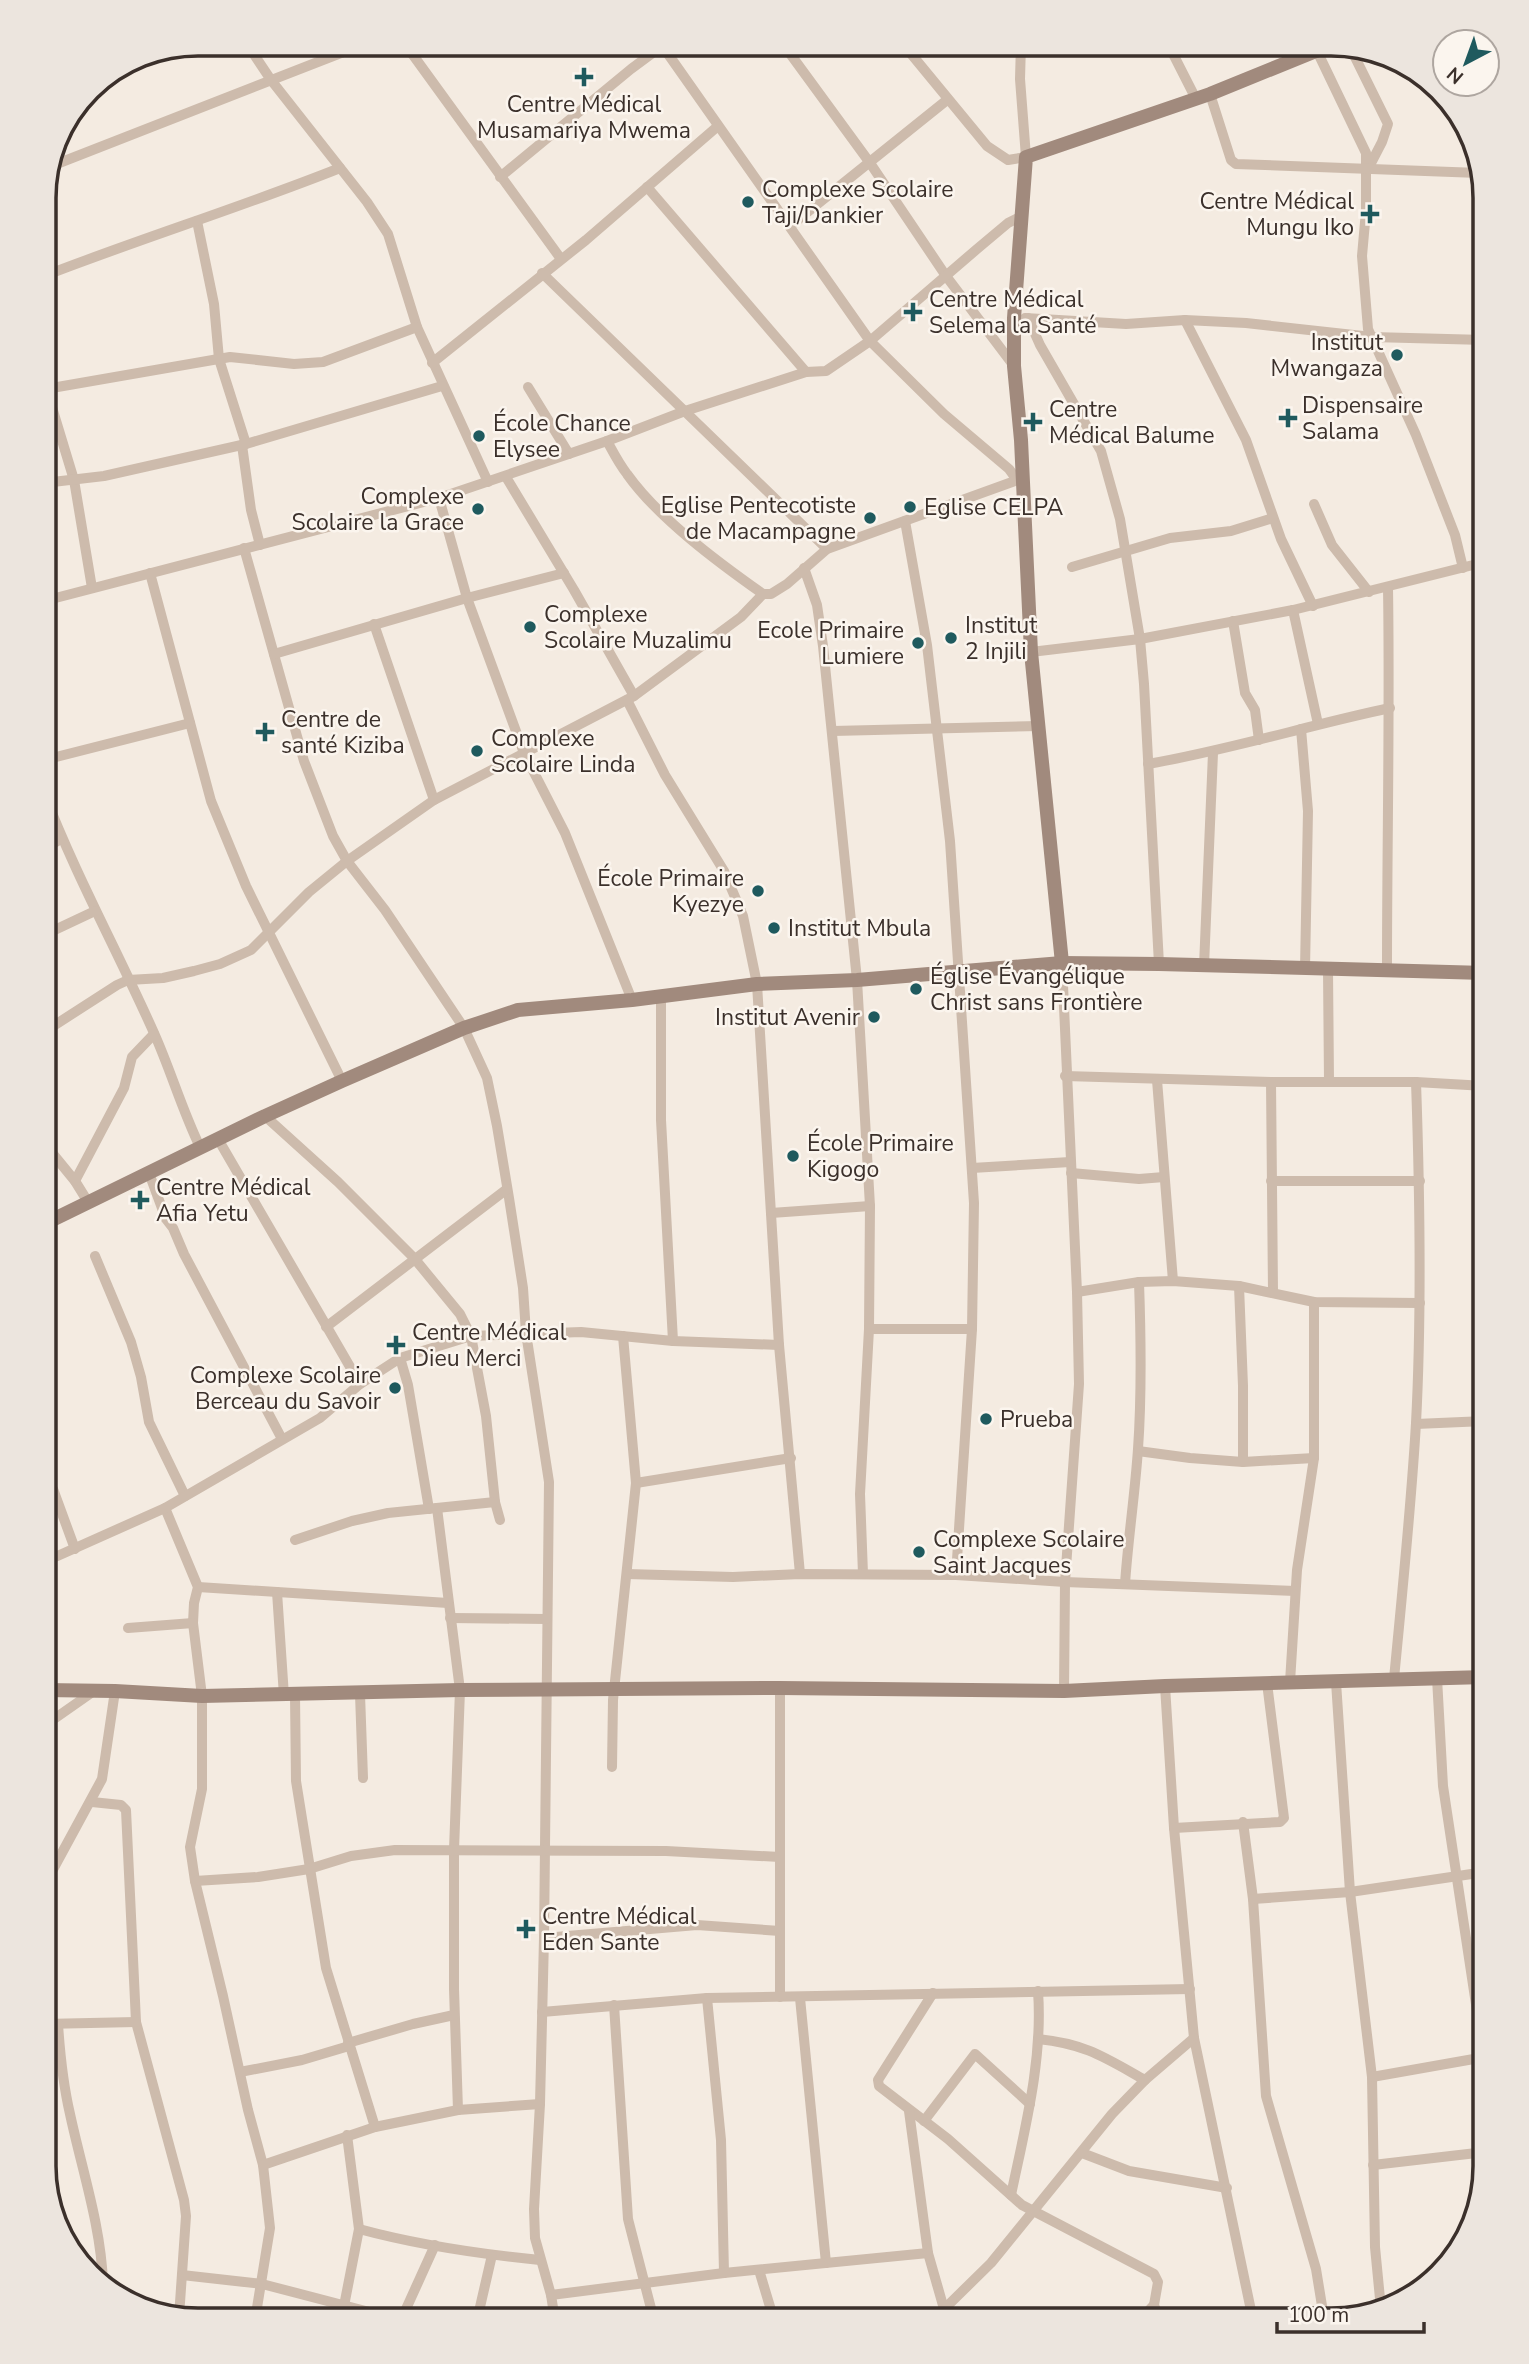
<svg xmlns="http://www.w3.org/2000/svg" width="1529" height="2364" viewBox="0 0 1529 2364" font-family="'Nunito Sans',sans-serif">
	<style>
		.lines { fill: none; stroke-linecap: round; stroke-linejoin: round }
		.street { stroke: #cdbbac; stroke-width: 10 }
		.secondary { stroke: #a18a7d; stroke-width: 14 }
		.poi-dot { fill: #1f5a5e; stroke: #fbf5ee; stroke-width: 2.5 }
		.labels { text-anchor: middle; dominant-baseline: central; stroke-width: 5; stroke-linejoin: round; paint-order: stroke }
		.poi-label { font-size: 23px; fill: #3b302b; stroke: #fbf5ee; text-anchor: start }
		.rim { fill: none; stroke: #3b302b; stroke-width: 3.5 }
	</style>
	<rect width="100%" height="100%" fill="#f4ebe1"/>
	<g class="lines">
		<!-- street -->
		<g class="street">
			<polyline points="247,44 271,80 367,202 388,234 417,327 488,482"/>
			<polyline points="405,44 561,259"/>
			<polyline points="661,44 870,341 944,414 1009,469 1017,480"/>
			<polyline points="783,44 870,163 946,276 1014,366"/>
			<polyline points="903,44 987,146 1008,160 1026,157 1020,79 1021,44"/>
			<polyline points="1168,44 1196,99"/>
			<polyline points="1350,47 1388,124 1382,142 1368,169"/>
			<polyline points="1317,51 1366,153 1366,211 1362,256 1368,329 1416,435 1455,535 1463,568"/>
			<polyline points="1210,94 1231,160 1236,164 1479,173"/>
			<polyline points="49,167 364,44"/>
			<polyline points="500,177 631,69 662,46"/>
			<polyline points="647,187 806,372"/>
			<polyline points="197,221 214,304 219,359 246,444"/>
			<polyline points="790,226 947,100"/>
			<polyline points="542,273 827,549"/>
			<path d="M44,276C142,238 242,207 340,168"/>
			<polyline points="1025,318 1126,324 1185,320 1246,323 1372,337 1485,340"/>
			<polyline points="1028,318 1040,345 1101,451 1120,519 1140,639 1144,684 1159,964"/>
			<polyline points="1185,320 1246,440 1281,539 1313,606"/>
			<polyline points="432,363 586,240 718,126"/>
			<polyline points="44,381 74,480 92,588"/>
			<polyline points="528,387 569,454"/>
			<polyline points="46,389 230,357 294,364 323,362 417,327"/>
			<path d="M607,441C613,452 619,464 627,474C658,518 719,563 763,594"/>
			<polyline points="242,445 251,510 260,545"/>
			<polyline points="506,477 574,590 634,696"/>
			<polyline points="44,483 104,476 246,444 442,386"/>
			<polyline points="439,498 467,598 524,753 565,833 632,1000"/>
			<polyline points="1314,504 1332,545 1369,592"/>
			<polyline points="905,521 927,645 950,841 974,1203 972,1329 956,1575"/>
			<polyline points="244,548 304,761 333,836 347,861 385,910 464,1028 487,1078 497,1126 509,1198 523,1288 526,1333 549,1482 544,1938 540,2104 534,2209 535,2238 551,2295 555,2320"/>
			<polyline points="1072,567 1170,538 1231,531 1273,518"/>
			<polyline points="804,568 817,605 823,646 857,980 870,1206 869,1329 860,1494 863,1574"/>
			<polyline points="150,573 211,801 246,886 342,1081"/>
			<polyline points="44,601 439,498 607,441 685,411 806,372 826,371 870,341 977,249 1008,223 1020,217"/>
			<polyline points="1293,610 1318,724"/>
			<polyline points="1233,621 1245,693 1255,710 1259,740"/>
			<polyline points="374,624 434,800"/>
			<polyline points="1031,652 1140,639 1293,610 1485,562"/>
			<polyline points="274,654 467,598 564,573"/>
			<polyline points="627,700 665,775 724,871 743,916 757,984 779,1345 800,1574"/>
			<polyline points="1301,729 1308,811 1305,969"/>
			<polyline points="833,731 1038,726"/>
			<polyline points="44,760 190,723"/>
			<path d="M1148,764C1230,750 1309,725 1390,708"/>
			<path d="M44,793C76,876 118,952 154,1033C171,1071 182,1110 200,1147"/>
			<polyline points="44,849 61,839"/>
			<polyline points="44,935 95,911"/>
			<polyline points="1062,963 1077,1292 1079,1384 1065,1582 1064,1691"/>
			<polyline points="1204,966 1213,753"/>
			<path d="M1387,969C1387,842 1390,715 1388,587"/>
			<polyline points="1328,970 1329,1081"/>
			<polyline points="661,996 661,1120 673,1341"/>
			<polyline points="44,1032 117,985 128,980 163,978 194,971 220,964 251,950 309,892 347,861 434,800 634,696 741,617 763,594 771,594 787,584 827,549 1023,478"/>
			<polyline points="1065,1076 1271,1082 1416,1082 1485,1086"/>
			<polyline points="1157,1080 1173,1281"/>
			<polyline points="1271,1082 1273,1292"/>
			<polyline points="265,1116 338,1182 414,1258 460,1314 471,1336 486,1416 495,1502 500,1520"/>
			<polyline points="218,1139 360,1384"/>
			<polyline points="44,1143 75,1181 88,1202"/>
			<polyline points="972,1168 1070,1162"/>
			<polyline points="149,1173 166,1219 173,1228 184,1254 282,1439"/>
			<polyline points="1071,1173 1139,1179 1164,1177"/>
			<polyline points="75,1181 124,1088 132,1057 154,1034"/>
			<polyline points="1271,1181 1420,1181"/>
			<polyline points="771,1213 870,1206"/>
			<polyline points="95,1256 131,1342 141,1377 149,1422 185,1496"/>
			<polyline points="1239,1286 1243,1386 1243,1462"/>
			<polyline points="1077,1292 1139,1282 1173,1281 1239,1286 1314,1302 1420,1303"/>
			<polyline points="326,1327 507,1189"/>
			<polyline points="869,1329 972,1329"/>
			<polyline points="400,1358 408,1385 429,1509"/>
			<polyline points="1416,1424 1485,1421"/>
			<polyline points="44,1449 45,1454"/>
			<polyline points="1138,1451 1190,1458 1243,1462 1314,1458"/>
			<polyline points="636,1483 791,1458"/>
			<polyline points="53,1489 75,1549"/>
			<polyline points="165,1508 198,1587 194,1603 193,1623 202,1696 202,1789 190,1847 195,1881 223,1996 248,2110 263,2165 270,2228 255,2320"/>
			<polyline points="437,1508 460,1690 454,1850 454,1989 458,2110"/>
			<polyline points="295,1540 352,1521 388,1513 495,1502"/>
			<polyline points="44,1562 165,1508 320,1418 360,1384 400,1358 471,1336 581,1332 673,1341 779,1345"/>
			<polyline points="627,1574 733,1577 800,1574 956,1575 1065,1582 1295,1591"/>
			<path d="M1125,1584C1128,1539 1135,1494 1138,1449C1142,1393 1141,1338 1139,1282"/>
			<polyline points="198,1587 448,1603"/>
			<polyline points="277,1592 284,1696"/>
			<polyline points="450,1618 546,1619"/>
			<polyline points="128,1628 193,1623"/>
			<polyline points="1437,1678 1443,1786 1485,2064"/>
			<path d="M1394,1679C1402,1594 1411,1509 1416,1423C1422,1310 1420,1196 1416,1082"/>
			<polyline points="1290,1682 1297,1570 1314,1458 1314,1302"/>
			<polyline points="1336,1682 1350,1892 1372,2077 1375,2247 1381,2309"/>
			<polyline points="1165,1686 1174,1828 1194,2038 1253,2320"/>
			<polyline points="360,1694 363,1778"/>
			<polyline points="295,1695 296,1781 326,1968 375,2127"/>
			<polyline points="44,1726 94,1691"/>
			<polyline points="612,1767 613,1700 636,1483 623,1336"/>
			<polyline points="92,1802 121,1805 126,1810 136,2022 184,2200 186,2216 179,2317"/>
			<polyline points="1243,1822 1253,1899 1266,2096 1316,2269 1324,2318"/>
			<polyline points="1174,1828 1280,1822 1284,1818 1267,1683"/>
			<polyline points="195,1881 258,1877 309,1869 351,1856 395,1850 666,1851 780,1857"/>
			<polyline points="44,1886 102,1779 115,1691"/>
			<polyline points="1253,1899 1350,1892 1485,1872"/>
			<polyline points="544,1938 697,1925 780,1931"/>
			<polyline points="933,1993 878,2080 879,2086 948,2139 1022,2205 1154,2274 1158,2282 1154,2305 1160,2320"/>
			<polyline points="780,1997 780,1688"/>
			<polyline points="707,1998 721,2140 724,2273"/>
			<polyline points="800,1998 826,2263"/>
			<polyline points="614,2005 628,2219 654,2320"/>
			<polyline points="542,2012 707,1998 1190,1989"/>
			<polyline points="44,2024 136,2022"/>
			<path d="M58,2024C60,2054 63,2084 70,2114C82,2170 101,2226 103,2283"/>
			<path d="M1038,2039C1086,2044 1104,2057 1145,2080"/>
			<polyline points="348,2043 413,2024 454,2015"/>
			<polyline points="240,2072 302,2060 349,2046"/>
			<polyline points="1372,2077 1485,2057"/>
			<polyline points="909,2111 928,2253 944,2309"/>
			<polyline points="924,2121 975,2054 1030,2104"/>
			<polyline points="1082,2153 1129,2171 1227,2188"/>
			<polyline points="263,2165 375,2127 458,2110 540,2104"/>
			<polyline points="1373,2165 1485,2152"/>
			<path d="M1011,2195C1025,2128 1043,2060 1038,1991"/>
			<path d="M359,2229C418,2245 479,2254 540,2260"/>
			<polyline points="759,2270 774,2320"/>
			<polyline points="182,2275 262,2284 400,2320"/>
			<polyline points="551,2295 724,2273 928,2253"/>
			<polyline points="344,2306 359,2229 347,2135"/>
			<polyline points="1381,2307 1402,2302"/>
			<polyline points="401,2320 435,2245"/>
			<polyline points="477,2320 492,2255"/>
			<polyline points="933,2320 991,2263 1112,2114 1145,2080 1194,2038"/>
			<polyline points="1140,2320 1154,2305"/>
		</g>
		<!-- secondary -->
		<g class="secondary">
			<polyline points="1062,963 1031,652 1021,440 1014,366 1014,318 1026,157 1210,94 1333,44"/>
			<polyline points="44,1224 265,1116 342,1081 464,1028 518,1010 632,1000 757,984 857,980 1062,963 1159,964 1485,973"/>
			<polyline points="44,1690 115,1691 202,1696 460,1690 780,1688 1064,1691 1165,1686 1485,1677"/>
		</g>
	</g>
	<!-- markers -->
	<g class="poi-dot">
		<path d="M580.5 66.5h7v7h7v7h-7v7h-7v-7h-7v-7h7z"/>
		<circle cx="748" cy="202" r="7"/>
		<path d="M1366.5 203.5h7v7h7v7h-7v7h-7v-7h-7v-7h7z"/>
		<path d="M909.5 301.5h7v7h7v7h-7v7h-7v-7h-7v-7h7z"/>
		<circle cx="1397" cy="355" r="7"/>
		<path d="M1284.5 407.5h7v7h7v7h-7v7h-7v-7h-7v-7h7z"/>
		<path d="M1029.5 411.5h7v7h7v7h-7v7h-7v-7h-7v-7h7z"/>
		<circle cx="479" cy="436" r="7"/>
		<circle cx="910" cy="507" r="7"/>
		<circle cx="478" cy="509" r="7"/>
		<circle cx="870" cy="518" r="7"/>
		<circle cx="530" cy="627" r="7"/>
		<circle cx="951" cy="638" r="7"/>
		<circle cx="918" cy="643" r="7"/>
		<path d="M261.5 721.5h7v7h7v7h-7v7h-7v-7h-7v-7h7z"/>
		<circle cx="477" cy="751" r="7"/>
		<circle cx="758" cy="891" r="7"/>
		<circle cx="774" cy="928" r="7"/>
		<circle cx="916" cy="989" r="7"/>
		<circle cx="874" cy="1017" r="7"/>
		<circle cx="793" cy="1156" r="7"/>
		<path d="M136.5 1189.5h7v7h7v7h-7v7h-7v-7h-7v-7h7z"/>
		<path d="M392.5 1334.5h7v7h7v7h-7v7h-7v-7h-7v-7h7z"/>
		<circle cx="395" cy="1388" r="7"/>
		<circle cx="986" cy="1419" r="7"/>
		<circle cx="919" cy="1552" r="7"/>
		<path d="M522.5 1918.5h7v7h7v7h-7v7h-7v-7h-7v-7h7z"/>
	</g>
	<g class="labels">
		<!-- poi labels -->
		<g class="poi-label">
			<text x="584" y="104" text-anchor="middle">Centre Médical<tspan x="584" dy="26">Musamariya Mwema</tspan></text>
			<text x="762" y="189">Complexe Scolaire<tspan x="762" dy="26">Taji/Dankier</tspan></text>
			<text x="1354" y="201" text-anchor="end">Centre Médical<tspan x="1354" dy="26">Mungu Iko</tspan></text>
			<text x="929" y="299">Centre Médical<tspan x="929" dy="26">Selema la Santé</tspan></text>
			<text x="1383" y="342" text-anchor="end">Institut<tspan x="1383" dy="26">Mwangaza</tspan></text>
			<text x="1302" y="405">Dispensaire<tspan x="1302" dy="26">Salama</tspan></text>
			<text x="1049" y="409">Centre<tspan x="1049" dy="26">Médical Balume</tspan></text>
			<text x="493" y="423">École Chance<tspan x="493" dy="26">Elysee</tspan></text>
			<text x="464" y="496" text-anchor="end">Complexe<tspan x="464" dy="26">Scolaire la Grace</tspan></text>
			<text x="856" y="505" text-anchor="end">Eglise Pentecotiste<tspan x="856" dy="26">de Macampagne</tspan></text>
			<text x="924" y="507">Eglise CELPA</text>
			<text x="544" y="614">Complexe<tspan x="544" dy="26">Scolaire Muzalimu</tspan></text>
			<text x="965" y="625">Institut<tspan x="965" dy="26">2 Injili</tspan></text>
			<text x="904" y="630" text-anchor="end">Ecole Primaire<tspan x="904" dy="26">Lumiere</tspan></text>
			<text x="281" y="719">Centre de<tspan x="281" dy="26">santé Kiziba</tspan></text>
			<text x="491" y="738">Complexe<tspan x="491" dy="26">Scolaire Linda</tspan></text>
			<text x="744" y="878" text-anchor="end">École Primaire<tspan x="744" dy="26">Kyezye</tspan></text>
			<text x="788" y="928">Institut Mbula</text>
			<text x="930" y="976">Église Évangélique<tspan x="930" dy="26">Christ sans Frontière</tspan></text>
			<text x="860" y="1017" text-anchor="end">Institut Avenir</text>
			<text x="807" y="1143">École Primaire<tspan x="807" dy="26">Kigogo</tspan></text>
			<text x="156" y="1187">Centre Médical<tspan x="156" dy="26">Afia Yetu</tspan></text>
			<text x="412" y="1332">Centre Médical<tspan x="412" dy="26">Dieu Merci</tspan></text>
			<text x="381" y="1375" text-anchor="end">Complexe Scolaire<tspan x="381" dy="26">Berceau du Savoir</tspan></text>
			<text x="1000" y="1419">Prueba</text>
			<text x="933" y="1539">Complexe Scolaire<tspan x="933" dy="26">Saint Jacques</tspan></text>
			<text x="542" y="1916">Centre Médical<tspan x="542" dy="26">Eden Sante</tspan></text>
		</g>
	</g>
	<!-- crop -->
	<path d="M0 0H1529V2364H0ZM198 56H1331A142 142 0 0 1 1473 198V2166A142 142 0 0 1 1331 2308H198A142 142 0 0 1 56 2166V198A142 142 0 0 1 198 56Z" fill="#ece5de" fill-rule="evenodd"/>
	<path class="rim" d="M198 56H1331A142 142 0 0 1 1473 198V2166A142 142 0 0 1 1331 2308H198A142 142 0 0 1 56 2166V198A142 142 0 0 1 198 56Z"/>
	<!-- north arrow -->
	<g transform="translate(1466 63) rotate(221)"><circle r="33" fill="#fbf5ee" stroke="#aea6a0" stroke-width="2"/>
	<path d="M0-5L12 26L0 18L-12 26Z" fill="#1f5a5e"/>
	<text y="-10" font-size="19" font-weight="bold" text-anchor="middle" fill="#3b302b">N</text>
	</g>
	<!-- scale -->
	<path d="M1277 2322v10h147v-10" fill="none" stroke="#3b302b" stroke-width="3.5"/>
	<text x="1288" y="2322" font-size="21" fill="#3b302b" stroke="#fbf5ee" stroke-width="5" paint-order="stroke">100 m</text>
</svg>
